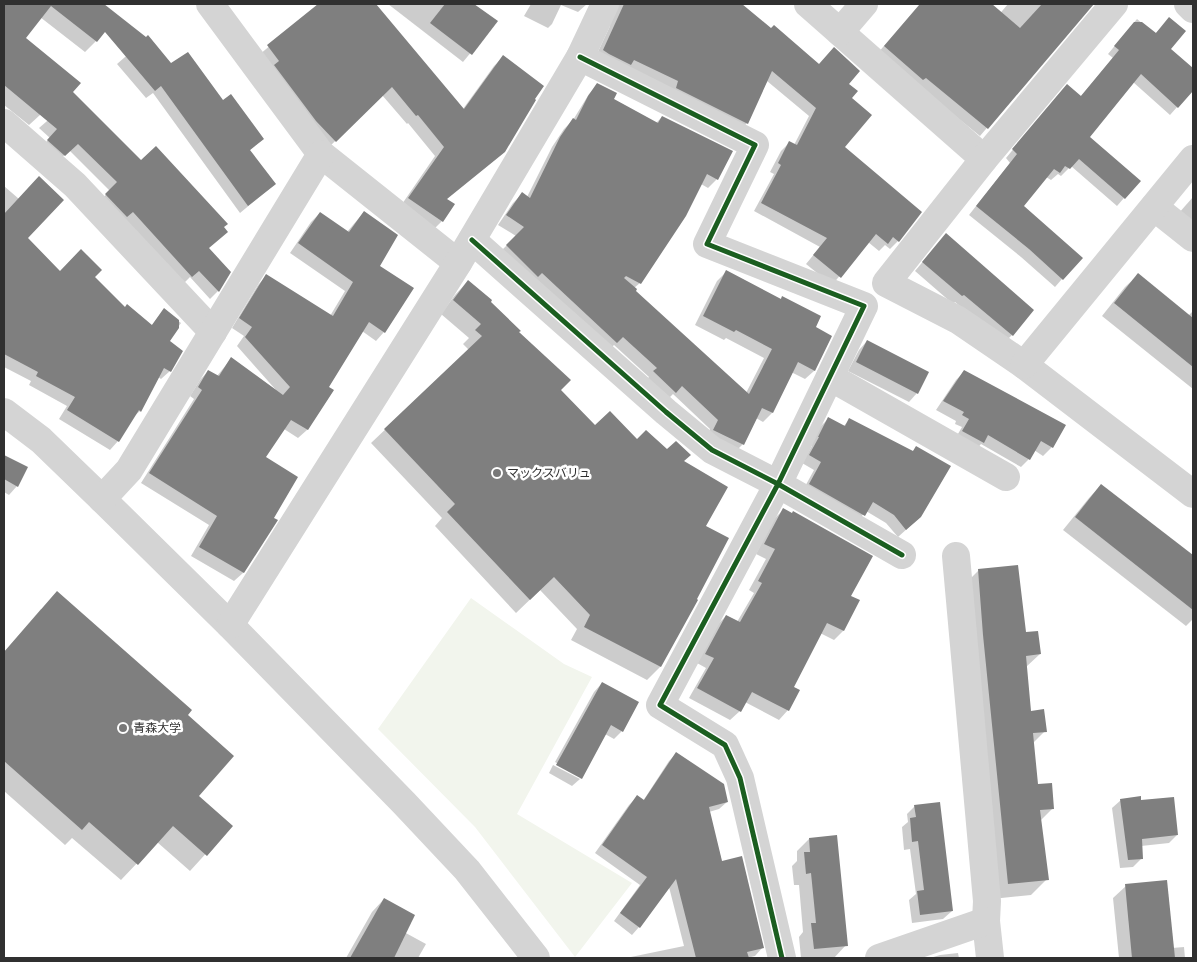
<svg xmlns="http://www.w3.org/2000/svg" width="1197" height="962" viewBox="0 0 1197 962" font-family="'Source Sans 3','Noto Sans JP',sans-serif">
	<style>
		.green { fill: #f2f5ed }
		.shadow { fill: #0003 }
		.building { fill: #7f7f7f }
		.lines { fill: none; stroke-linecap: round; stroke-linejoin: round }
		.minor { stroke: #d4d4d4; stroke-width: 28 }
		.cycleway-casing { stroke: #fff; stroke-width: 8 }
		.cycleway { stroke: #1b5e20; stroke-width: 5 }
		.poi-dot { fill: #787878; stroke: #fff; stroke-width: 2 }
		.labels { text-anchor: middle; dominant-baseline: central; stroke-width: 5; stroke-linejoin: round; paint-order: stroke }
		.poi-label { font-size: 12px; fill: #303030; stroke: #fff; text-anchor: start }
	</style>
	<rect width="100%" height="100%" fill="#fff"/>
	<!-- green -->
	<polygon class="green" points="471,598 564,664 592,677 517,814 632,883 575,957 475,827 378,729"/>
	<!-- shadow -->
	<g class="shadow">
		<polygon points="4,4 102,4 116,15 96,41 85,52 40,17 24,38 70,75 40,115 29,125 4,105"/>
		<polygon points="315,4 370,4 372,6 374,4 463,109 494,66 503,57 446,200 442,221 433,230 400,207 435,156 408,123 407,124 382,95 326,150 259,55 317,6"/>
		<polygon points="388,4 472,4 496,22 463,62"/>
		<polygon points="531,4 587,4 578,12 561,5 552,24 548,28 524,16"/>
		<polygon points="610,4 740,4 771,30 847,84 850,98 843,147 898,241 890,249 885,245 879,251 868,242 832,285 806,264 820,247 754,211 774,174 770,172 781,151 789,143 794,145 809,116 767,81 747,123 739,132 595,58 610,26 608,26"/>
		<polygon points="918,4 982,4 997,17 1008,4 1092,4 980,136 917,85 877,54 919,5"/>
		<polygon points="1137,19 1155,34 1169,19 1170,49 1193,70 1193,89 1170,115 1133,82 1088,137 1124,198 1117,206 1071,166 1061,176 1058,174 1051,180 1046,177 1022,206 1062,279 1055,287 1021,257 969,215 1010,163 1006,158 1059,94 1080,97 1113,58 1108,54"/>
		<polygon points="148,37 171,65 223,102 263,139 249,151 275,184 240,213 153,93 146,98 117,64"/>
		<polygon points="598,85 613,99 656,123 662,117 717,179 708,188 701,184 640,283 634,288 634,291 746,393 764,358 726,338 724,340 695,325 717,281 726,272 780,300 782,297 814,328 831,336 814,371 805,379 791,372 772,413 763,422 756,418 743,444 734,453 705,439 710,429 673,394 666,401 645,381 649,377 614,345 608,351 498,254 516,236 498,225 513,203 522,194 527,197 552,147 564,129 573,120 589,94"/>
		<polygon points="76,96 141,162 222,227 208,249 230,272 218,291 210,299 190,277 183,284 98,202 110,191 69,150 57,163 40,148 50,138 39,128"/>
		<polygon points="4,186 19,199 27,238 60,272 93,277 125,308 151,326 164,310 181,323 168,341 170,371 161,379 158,377 140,411 132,418 118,441 110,450 59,419 67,406 29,385 31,381 4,367"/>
		<polygon points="1193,197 1193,241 1171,222"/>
		<polygon points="364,212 379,266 384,332 376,341 362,331 328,387 333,391 307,430 298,438 284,429 264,457 272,518 276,520 243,573 234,581 191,556 209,525 141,483 194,399 190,396 200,380 208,371 217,376 231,359 276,390 237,346 244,336 232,328 258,285 266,276 330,316 345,291 290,253 311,222 320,213 347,232"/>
		<polygon points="946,234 1012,335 1004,343 955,302 953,304 915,271"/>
		<polygon points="1138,275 1188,316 1193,311 1193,389 1102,316 1125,287"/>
		<polygon points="468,281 517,332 559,390 595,427 667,451 704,526 695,600 697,600 660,667 647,680 571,640 577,629 540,590 516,613 435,526 442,518 371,443 469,350 463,344 469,338 441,314 455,295"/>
		<polygon points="867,341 917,393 909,402 848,371 859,350"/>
		<polygon points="964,372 1064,425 1052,447 1043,456 1034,450 1029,459 1021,467 981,444 975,451 955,439 962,427 955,424 956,421 936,410 956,380"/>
		<polygon points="828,419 843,427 849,420 912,452 916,448 920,517 898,537 886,523 866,511 856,523 802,492 814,470 802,463 812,446 811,445 820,427"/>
		<polygon points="4,456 26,468 17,486 9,495 4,492"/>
		<polygon points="1101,485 1193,557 1193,619 1186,626 1063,530 1089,498"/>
		<polygon points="783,510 850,596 843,631 834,640 820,633 792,687 788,710 779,720 745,702 740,711 730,720 689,698 706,668 697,663 717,625 726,616 737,622 754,593 749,590 766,559 756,554 774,519"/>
		<polygon points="979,570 1040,654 1026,667 1030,712 1045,731 1033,743 1037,786 1053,808 1040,821 1047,879 1031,895 992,899 963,586"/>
		<polygon points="41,609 187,715 197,796 231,826 190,871 157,842 121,880 72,838 65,845 4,791 4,652"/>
		<polygon points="602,683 622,731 614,739 605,734 580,779 580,776 555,762 594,692"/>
		<polygon points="676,754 727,802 719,809 709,812 722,862 762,948 755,956 747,958 626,958 684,946 669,887 639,927 632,935 614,921 640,885 595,853 629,805 637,797 643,801 669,761"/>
		<polygon points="553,765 580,779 572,786 549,773"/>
		<polygon points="1121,800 1140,802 1177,835 1169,843 1141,846 1141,859 1133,867 1120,868 1112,808"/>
		<polygon points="915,806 952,911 943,919 912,923 909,900 916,894 910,849 904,850 902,827 908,822 907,814"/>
		<polygon points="809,839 846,945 834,958 801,958 799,937 803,932 799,885 794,885 792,866 797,861 797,851"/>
		<polygon points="1126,886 1172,948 1184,947 1185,958 1119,958 1113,898"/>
		<polygon points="384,899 404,932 426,944 418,958 346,958 372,912"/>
		<polygon points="958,953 959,958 930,958 940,955"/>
	</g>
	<!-- building -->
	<g class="building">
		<polygon points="4,4 104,4 146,37 148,35 171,63 188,52 223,100 231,94 264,139 250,150 276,184 248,206 161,86 155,91 105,32 97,42 51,6 26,38 81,83 73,92 141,160 156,146 228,224 224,227 228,232 209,248 231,272 219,292 199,271 192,277 133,212 127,217 105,194 117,182 78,144 65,156 47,140 57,129 4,85"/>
		<polygon points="318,4 376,4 464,109 503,55 544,86 535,99 536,100 505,152 447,199 455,204 443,222 408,198 444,147 418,115 416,116 392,87 336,142 316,121 274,65 279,61 267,45"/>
		<polygon points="445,4 474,4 498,21 472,55 430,23"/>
		<polygon points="624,4 742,4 771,28 774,25 819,64 834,47 860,71 849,84 858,91 852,98 872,115 845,147 922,212 899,242 893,237 888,244 876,234 841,278 813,255 827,238 761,203 781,165 778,163 789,141 797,145 816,108 772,71 748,124 676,88 678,81 634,60 631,65 609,54 603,50"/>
		<polygon points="920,4 992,4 1020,28 1042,4 1094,4 988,129 926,78 923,80 884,46"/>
		<polygon points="1169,17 1186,31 1171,49 1193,68 1193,91 1178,108 1141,74 1090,137 1141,181 1125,199 1079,159 1070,169 1065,166 1060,173 1054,169 1024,206 1083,258 1063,280 1029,249 976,206 1017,154 1012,149 1067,84 1081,96 1119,50 1114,46 1134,22 1142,22 1156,33"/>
		<polygon points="597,83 617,93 614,99 658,123 662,116 733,151 718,180 707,174 686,216 641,284 626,276 624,278 637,289 636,291 749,394 772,349 736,330 734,332 703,316 726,270 781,299 782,296 821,316 816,327 832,336 815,371 798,362 773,413 762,408 744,445 713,430 718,420 682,386 676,393 653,371 657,368 623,337 617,343 542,273 538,277 506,245 524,227 506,215 522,192 530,198 560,137 573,118 576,120 588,96"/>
		<polygon points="39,176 64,200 28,238 60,271 81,249 102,270 95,277 125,307 127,304 152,325 164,308 179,320 179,328 170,341 183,351 171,372 164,368 141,412 139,410 119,442 67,410 75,397 36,376 38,372 4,354 4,214"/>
		<polygon points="364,211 398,235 380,266 414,288 385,333 369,322 329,387 334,390 308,430 291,420 266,457 298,477 274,518 278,520 244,573 199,547 217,516 149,473 202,390 198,387 208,370 219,376 231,357 283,395 290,387 245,337 252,327 239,318 266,274 333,316 353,282 298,243 320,212 349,232"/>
		<polygon points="946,233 1034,310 1013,336 964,295 962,296 922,262"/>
		<polygon points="1138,273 1193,318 1193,367 1114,303"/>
		<polygon points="468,280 492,300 491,302 521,331 519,332 571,380 561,390 595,425 610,411 637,439 646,430 667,449 676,441 691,455 684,461 728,487 706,526 729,538 697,599 698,600 661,667 584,627 590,615 554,577 530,600 447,512 455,504 384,429 482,336 475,330 481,324 453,300"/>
		<polygon points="867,340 929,372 918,394 856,362"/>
		<polygon points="964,370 1066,425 1053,448 1041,441 1030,460 988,435 984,443 962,431 969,419 962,415 964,412 943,401"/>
		<polygon points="828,417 845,426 849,418 913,451 916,446 951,466 921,517 906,530 894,515 873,502 865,516 809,484 821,462 809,455 819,437 818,437"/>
		<polygon points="4,455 28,467 18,487 4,479"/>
		<polygon points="1101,484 1193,555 1193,610 1075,517"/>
		<polygon points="783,508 792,513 793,511 873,556 851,596 860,600 844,631 827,623 794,687 800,690 789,711 752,692 741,712 697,688 714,658 705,654 726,615 740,622 762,583 758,581 775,549 764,544"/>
		<polygon points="1018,565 1026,632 1038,631 1041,654 1026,656 1031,711 1044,709 1047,732 1033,733 1038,784 1052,783 1054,809 1040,810 1049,880 1008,884 983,635 978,569"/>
		<polygon points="57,591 192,710 188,715 234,756 199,796 233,826 207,856 173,826 138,865 89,822 82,830 4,761 4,652"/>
		<polygon points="602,682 639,702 623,732 611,725 582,779 556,765"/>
		<polygon points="676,752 724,784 728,802 709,807 722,861 742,856 764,948 747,952 749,958 696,958 676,879 640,928 620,913 647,877 602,845 637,795 644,800"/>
		<polygon points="1141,796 1141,800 1174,797 1178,835 1142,839 1143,859 1128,860 1120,799"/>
		<polygon points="940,802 953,911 920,915 917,891 924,890 918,841 912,842 910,818 916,817 914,805"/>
		<polygon points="837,835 848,946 814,949 811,923 816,923 811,873 806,874 804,852 810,852 809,838"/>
		<polygon points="1167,880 1175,958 1132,958 1125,884"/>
		<polygon points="384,898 415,915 394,958 350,958"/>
	</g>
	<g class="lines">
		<!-- minor -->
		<g class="minor">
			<polyline points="210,4 321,154 458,263"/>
			<polyline points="808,4 984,159"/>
			<polyline points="1114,4 984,159 886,283 958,320 1024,365 1193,494"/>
			<polyline points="1188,4 1193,9"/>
			<polyline points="840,32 864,4"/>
			<polyline points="580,57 755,145 707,244 864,306 778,484 902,555"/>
			<polyline points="4,123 75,185 213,332"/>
			<polyline points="1154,207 1193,238"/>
			<polyline points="472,240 666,412 712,450 778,484 660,705 725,745 740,778 782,958"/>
			<polyline points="1024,365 1193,159"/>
			<polyline points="830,377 1006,477"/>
			<polyline points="4,412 41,440 102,499 230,625 404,803 467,870 536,958"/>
			<polyline points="102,499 129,470 321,154"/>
			<polyline points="956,556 987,901 986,921 990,958"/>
			<polyline points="230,625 458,263 580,57 605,4"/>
			<polyline points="879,958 986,921"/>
		</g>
		<!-- cycleway casing -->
		<g class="cycleway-casing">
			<g id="cycleway">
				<polyline points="580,57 755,145 707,244 864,306 778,484 902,555"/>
				<polyline points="472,240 666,412 712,450 778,484 660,705 725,745 740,778 782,958"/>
			</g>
		</g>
		<!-- cycleway -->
		<use href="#cycleway" class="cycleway"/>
	</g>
	<!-- markers -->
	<g class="poi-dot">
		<circle cx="497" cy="473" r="5"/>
		<circle cx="123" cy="728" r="5"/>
	</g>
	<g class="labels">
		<!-- poi labels -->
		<g class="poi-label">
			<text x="507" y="473">マックスバリュ</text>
			<text x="133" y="728">青森大学</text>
		</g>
	</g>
	<!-- border -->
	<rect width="1197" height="962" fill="none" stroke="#303030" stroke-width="10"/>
</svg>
